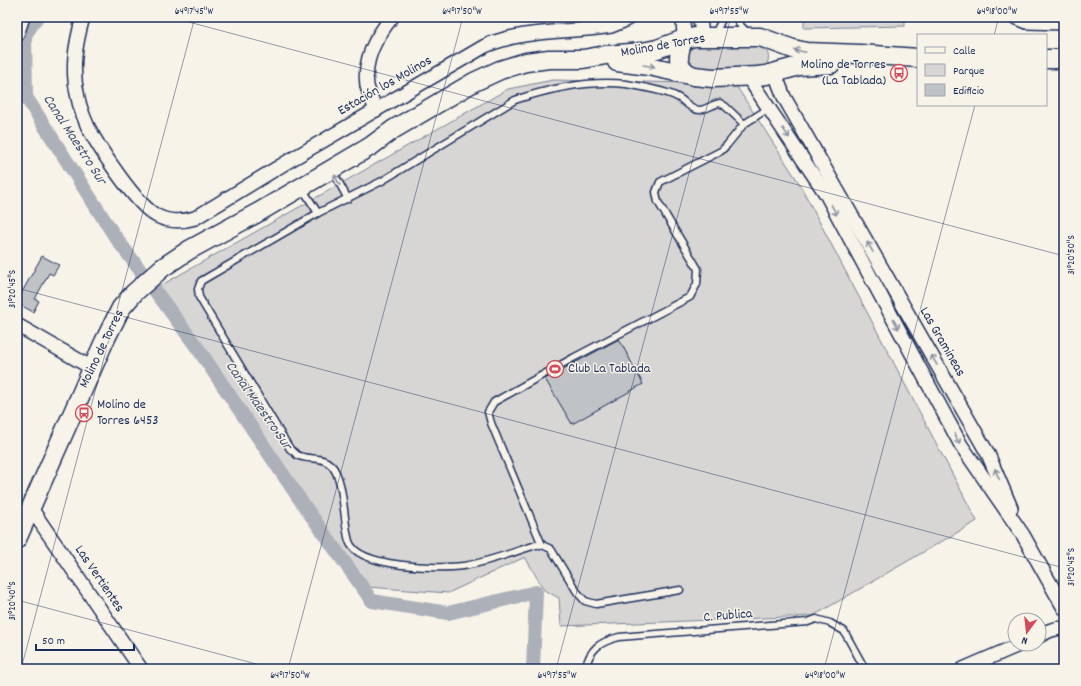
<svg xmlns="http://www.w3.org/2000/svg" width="1081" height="686" viewBox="0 0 1081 686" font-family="Dekko,sans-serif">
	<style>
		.green { fill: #d7d6d4; stroke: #798299 }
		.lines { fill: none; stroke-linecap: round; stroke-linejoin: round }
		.canal { stroke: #acb0b9; stroke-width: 14 }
		.building { fill: #c0c3c5; stroke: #1b2f5e }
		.lane-casing { stroke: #1b2f5e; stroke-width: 9 }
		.street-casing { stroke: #1b2f5e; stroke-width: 16 }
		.secondary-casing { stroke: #1b2f5e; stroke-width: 21 }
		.lane { stroke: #f7f3e8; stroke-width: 6 }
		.street { stroke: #f7f3e8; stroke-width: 13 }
		.secondary { stroke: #f7f3e8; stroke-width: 18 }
		.oneway { stroke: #8991a3 }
		.ticks { fill: none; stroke: #1b2f5e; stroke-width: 1; stroke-opacity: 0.45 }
		.labels { text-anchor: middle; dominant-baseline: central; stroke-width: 3; stroke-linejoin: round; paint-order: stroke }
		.street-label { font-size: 14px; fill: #1b2f5e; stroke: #f7f3e8 }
		.poi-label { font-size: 14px; fill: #1b2f5e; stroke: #f7f3e8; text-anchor: start }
		.water-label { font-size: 15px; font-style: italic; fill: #465679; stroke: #f7f3e8 }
		.neatline { fill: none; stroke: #1b2f5e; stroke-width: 1.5 }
		.ticks-label { font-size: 10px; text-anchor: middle; fill: #1b2f5e }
	</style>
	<rect width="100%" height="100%" fill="#f7f3e8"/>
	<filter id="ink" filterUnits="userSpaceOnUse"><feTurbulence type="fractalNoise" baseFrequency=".025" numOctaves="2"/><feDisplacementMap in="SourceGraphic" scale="8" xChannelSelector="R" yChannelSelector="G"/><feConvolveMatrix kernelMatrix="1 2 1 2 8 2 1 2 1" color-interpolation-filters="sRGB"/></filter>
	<g filter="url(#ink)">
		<!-- green -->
		<g class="green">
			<polygon points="804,17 905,17 905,26 804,28"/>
			<path d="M757,45C768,48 772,58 765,67L700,71L689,66L687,55L689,51L695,46Z"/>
			<polygon points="553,80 735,84 799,183 977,521 813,616 561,626 559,598 544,590 525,557 448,593 368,587 269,450 158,287 508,89"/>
		</g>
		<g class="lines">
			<!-- canal -->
			<polyline class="canal" points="37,17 25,35 26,97 114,235 199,350 303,504 372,601 448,613 536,592 533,669"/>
		</g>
		<!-- building -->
		<g class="building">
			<polygon points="42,256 59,265 53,275 49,273 35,299 39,301 33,312 17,303 17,301"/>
			<polygon points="619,339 643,384 572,424 545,379"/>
		</g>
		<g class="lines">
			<!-- lane casing -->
			<g class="lane-casing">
				<g id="lane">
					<polyline points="736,17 740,25 749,34"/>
					<polyline points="715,34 723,17"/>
					<polyline points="332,170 348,199"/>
					<polyline points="302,188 318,213"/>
					<polyline points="542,545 491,423 488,412 494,402 573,358 690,297 697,284 698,269 658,202 656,192 660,182 721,151 727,145 744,124 769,108"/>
					<path d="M680,590L596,604L585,601L577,592L551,549L542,545H536C513,552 486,563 463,566C440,569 357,568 349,541C343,522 345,479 331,465C320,455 308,461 297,455C295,453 292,450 290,449L199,297L198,289L201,281L318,213L382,181L515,100C551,88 589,80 626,84C638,86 670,92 679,98C686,102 691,110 700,110C707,109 713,104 720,103L725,106L744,124"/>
					<path d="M585,669C590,649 599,642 619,637L795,623L808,622L816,619L830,623L844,631L865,669"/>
				</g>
			</g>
			<!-- street casing -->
			<g class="street-casing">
				<g id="street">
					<path d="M83,17C75,46 71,69 78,98C80,108 84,118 88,127C99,148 136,205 157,216C169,222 182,222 195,218L287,162L485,46C524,29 569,33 611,26L623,21L630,17"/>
					<polyline points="683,17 684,39"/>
					<polyline points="700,17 702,37"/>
					<polyline points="1015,17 1027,22 1064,23"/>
					<polyline points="17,35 23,17"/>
					<polyline points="777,73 777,79 784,97 988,454 1011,508"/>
					<polyline points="748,77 826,194 961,445 1023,535 1064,608"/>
					<path d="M376,110C373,102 369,94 367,86C363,59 376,37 392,17"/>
					<polyline points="17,325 92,368"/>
					<polyline points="30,507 141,669"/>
					<path d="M1039,636C1048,631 1054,628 1064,628"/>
					<polyline points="963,669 1021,644"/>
				</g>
			</g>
			<!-- secondary casing -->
			<g class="secondary-casing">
				<g id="secondary">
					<path d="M684,39C677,55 675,69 694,76"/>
					<polyline points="1046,59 1064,59"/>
					<polyline points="617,62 649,66 694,76 713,78 757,76 766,75 799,66 831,64"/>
					<polyline points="17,539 104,342 121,308 134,293 162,268 189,250 259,212 371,146 394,129 474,82 500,70 526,62 549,59 583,59 606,55 642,52 657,49 684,39 695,37 760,37 793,49 806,52 860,54 918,58"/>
				</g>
			</g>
			<!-- lane -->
			<use href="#lane" class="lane"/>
			<!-- street -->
			<use href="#street" class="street"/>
			<!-- secondary -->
			<use href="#secondary" class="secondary"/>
		</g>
		<!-- one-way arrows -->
		<defs><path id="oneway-shaft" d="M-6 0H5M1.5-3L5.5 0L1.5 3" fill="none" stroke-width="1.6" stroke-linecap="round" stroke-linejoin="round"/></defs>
		<g class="oneway">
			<use href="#oneway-shaft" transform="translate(800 51) rotate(-168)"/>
			<use href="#oneway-shaft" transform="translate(649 66) rotate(9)"/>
			<use href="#oneway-shaft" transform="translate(786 133) rotate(56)"/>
			<use href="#oneway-shaft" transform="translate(337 180) rotate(-119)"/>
			<use href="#oneway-shaft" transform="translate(834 210) rotate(62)"/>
			<use href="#oneway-shaft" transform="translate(870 247) rotate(-120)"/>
			<use href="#oneway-shaft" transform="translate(896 324) rotate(62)"/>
			<use href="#oneway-shaft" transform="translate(934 360) rotate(-120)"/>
			<use href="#oneway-shaft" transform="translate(957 439) rotate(62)"/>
			<use href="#oneway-shaft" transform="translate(997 474) rotate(-113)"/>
		</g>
	</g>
	<!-- ticks -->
	<path class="ticks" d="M170,17L1064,256M994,35L999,17M17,288L1064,568M17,600L275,669M21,669L195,17M288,669L463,17M556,669L731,17M824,669L975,105"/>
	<!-- icons -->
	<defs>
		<g id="bus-ring" transform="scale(0.9)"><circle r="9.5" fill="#f7f3e8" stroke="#d1495b" stroke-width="1.5"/><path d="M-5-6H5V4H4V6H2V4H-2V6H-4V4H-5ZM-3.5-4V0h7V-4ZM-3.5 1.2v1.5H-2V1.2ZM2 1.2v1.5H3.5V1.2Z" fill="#d1495b"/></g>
		<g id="stadium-ring" transform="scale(0.9)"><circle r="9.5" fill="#f7f3e8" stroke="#d1495b" stroke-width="1.5"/><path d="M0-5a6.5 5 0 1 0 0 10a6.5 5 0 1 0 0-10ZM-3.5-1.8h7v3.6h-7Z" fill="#d1495b"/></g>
	</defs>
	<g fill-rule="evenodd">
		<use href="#bus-ring" x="899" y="73"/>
		<use href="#stadium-ring" x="555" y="369"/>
		<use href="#bus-ring" x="84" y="413"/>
	</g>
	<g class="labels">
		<!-- street labels -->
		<g class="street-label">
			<text transform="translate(663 46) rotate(-10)">Molino de Torres</text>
			<text transform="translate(385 86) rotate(-30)">Estación los Molinos</text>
			<text transform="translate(942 342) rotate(60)">Las Gramineas</text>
			<text transform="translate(102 349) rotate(-64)">Molino de Torres</text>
			<text transform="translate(99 579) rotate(56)">Las Vertientes</text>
			<text transform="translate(728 616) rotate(-5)">C. Publica</text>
		</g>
		<!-- poi labels -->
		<g class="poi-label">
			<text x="886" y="65" text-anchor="end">Molino de Torres<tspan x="886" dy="16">(La Tablada)</tspan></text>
			<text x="568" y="369">Club La Tablada</text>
			<text x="97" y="405">Molino de<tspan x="97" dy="16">Torres 6453</tspan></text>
		</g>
		<!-- water labels -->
		<g class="water-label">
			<text transform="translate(74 140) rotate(57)">Canal Maestro Sur</text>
			<text transform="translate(258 406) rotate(55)">Canal Maestro Sur</text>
		</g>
	</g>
	<!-- margin -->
	<rect width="1081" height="686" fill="none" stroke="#f7f3e8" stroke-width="44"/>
	<!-- legend -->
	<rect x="917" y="34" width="130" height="72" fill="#f7f3e8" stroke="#9fa5b1"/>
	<rect x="925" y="47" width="20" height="6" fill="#f7f3e8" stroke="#9fa5b1"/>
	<text x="953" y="54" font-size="12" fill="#1b2f5e">Calle</text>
	<rect x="925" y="64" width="20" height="12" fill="#d7d6d4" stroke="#9fa5b1"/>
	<text x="953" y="74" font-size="12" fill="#1b2f5e">Parque</text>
	<rect x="925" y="84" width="20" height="12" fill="#c0c3c5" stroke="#9fa5b1"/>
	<text x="953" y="94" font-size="12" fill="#1b2f5e">Edificio</text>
	<!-- north arrow -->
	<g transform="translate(1027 632) rotate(195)"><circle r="19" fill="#f7f3e8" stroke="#9fa5b1"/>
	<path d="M0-3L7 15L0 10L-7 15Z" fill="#d1495b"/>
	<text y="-6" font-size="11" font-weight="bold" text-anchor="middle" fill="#1b2f5e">N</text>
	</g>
	<!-- scale -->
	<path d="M36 644v6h98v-6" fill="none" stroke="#1b2f5e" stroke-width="2"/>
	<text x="42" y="644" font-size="12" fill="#1b2f5e" stroke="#f7f3e8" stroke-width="3" paint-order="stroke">50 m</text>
	<rect x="22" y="22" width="1037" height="642" class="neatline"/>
	<g class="ticks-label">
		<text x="194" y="14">64°17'45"W</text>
		<text x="462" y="14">64°17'50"W</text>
		<text x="729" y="14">64°17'55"W</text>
		<text x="997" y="14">64°18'00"W</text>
		<text transform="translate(1070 255) rotate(-90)" y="4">31°20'50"S</text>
		<text transform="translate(11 289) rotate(-90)" y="4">31°20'45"S</text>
		<text transform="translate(1070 567) rotate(-90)" y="4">31°20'45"S</text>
		<text transform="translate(11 601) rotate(-90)" y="4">31°20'40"S</text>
		<text x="290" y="678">64°17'50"W</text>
		<text x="557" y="678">64°17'55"W</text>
		<text x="825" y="678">64°18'00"W</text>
	</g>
</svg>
